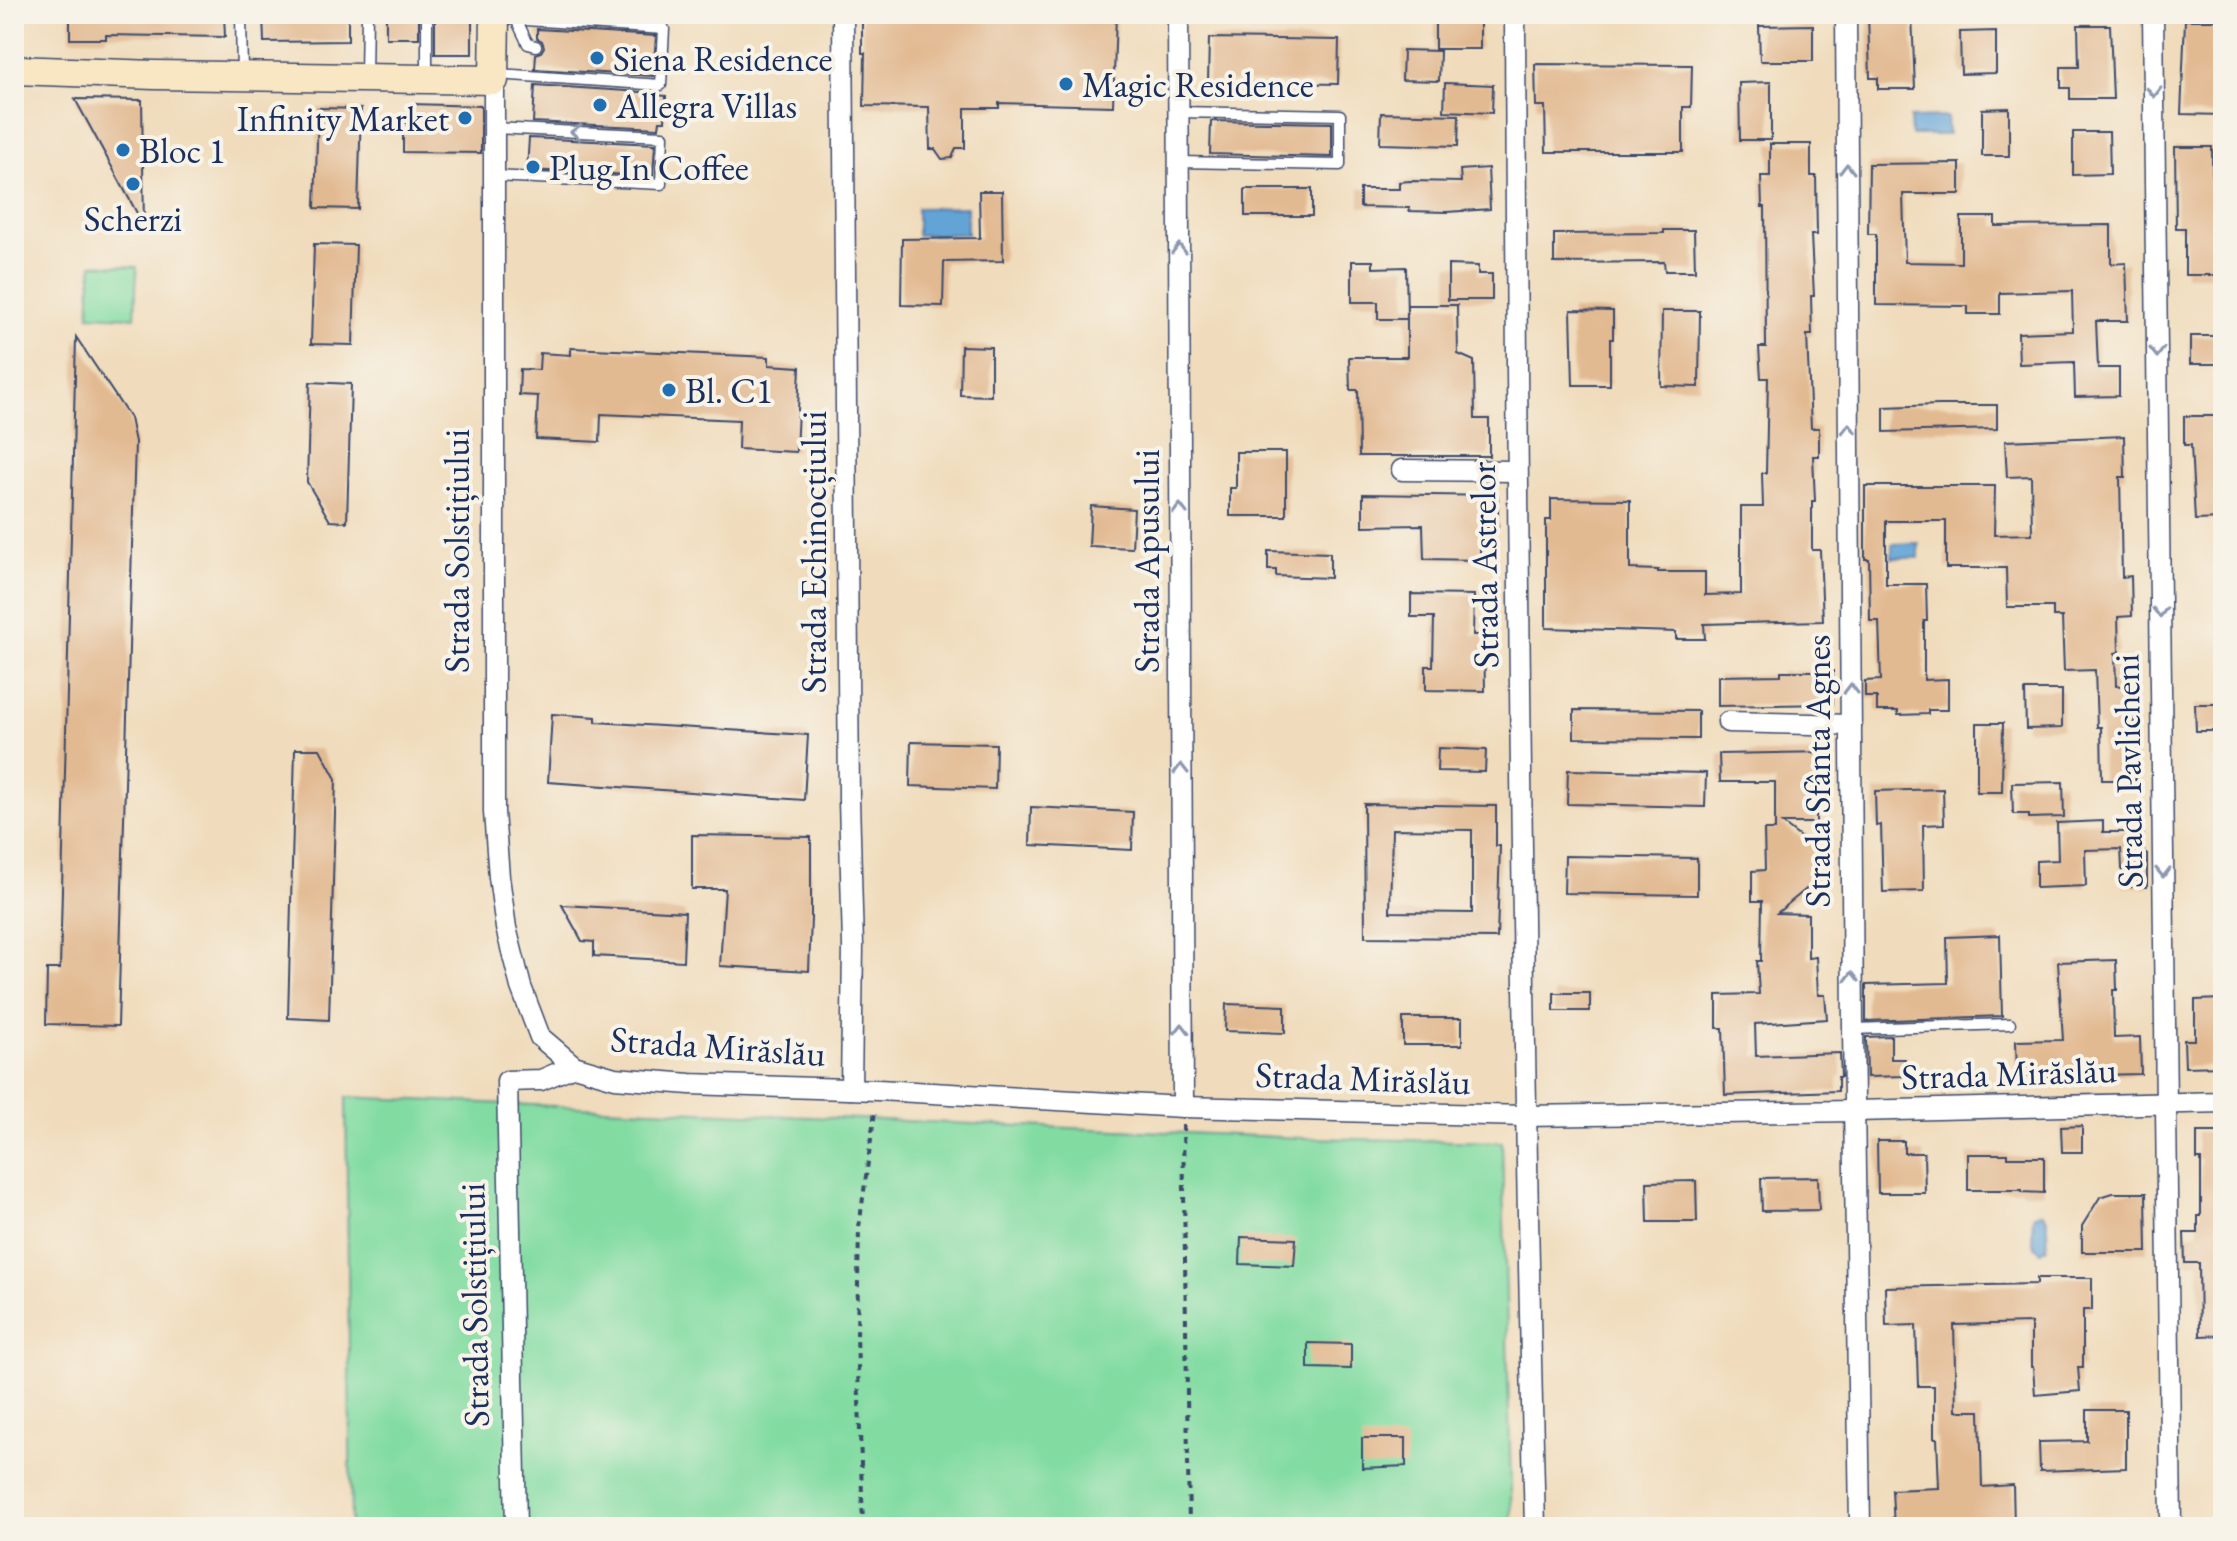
<svg xmlns="http://www.w3.org/2000/svg" width="2237" height="1541" viewBox="0 0 2237 1541" font-family="'EB Garamond',serif">
	<style>
		.green { fill: #82dca2; stroke: #4e8680; stroke-width: 2 }
		.water { fill: #64a4d7; stroke: #406a9a; stroke-width: 2 }
		.building { fill: #e2ba92; fill-rule: evenodd }
		.lines { fill: none; stroke-linecap: round; stroke-linejoin: round }
		.lane-casing { stroke: #3b496c; stroke-width: 13 }
		.street-casing { stroke: #3b496c; stroke-width: 23 }
		.secondary-casing { stroke: #3b496c; stroke-width: 31 }
		.path { stroke: #3b496c; stroke-width: 4; stroke-dasharray: 6 6; stroke-linecap: butt }
		.lane { stroke: #fff; stroke-width: 10 }
		.street { stroke: #fff; stroke-width: 20 }
		.secondary { stroke: #f9e7c3; stroke-width: 28 }
		.oneway { stroke: #8d97ae }
		.poi-dot { fill: #1f6fb2; stroke: #f7f3e8; stroke-width: 3 }
		.labels { text-anchor: middle; dominant-baseline: central; stroke-width: 8; stroke-linejoin: round; paint-order: stroke }
		.poi-label { font-size: 36px; fill: #1b2f5e; stroke: #f7f3e8; text-anchor: start }
		.street-label { font-size: 36px; fill: #1b2f5e; stroke: #f7f3e8 }
	</style>
	<rect width="100%" height="100%" fill="#f7f3e8"/>
	<filter id="ink" filterUnits="userSpaceOnUse"><feTurbulence type="fractalNoise" baseFrequency=".0125" numOctaves="2"/><feDisplacementMap in="SourceGraphic" scale="16" xChannelSelector="R" yChannelSelector="G"/><feConvolveMatrix kernelMatrix="1 2 1 2 8 2 1 2 1" color-interpolation-filters="sRGB"/></filter>
	<filter id="wash" filterUnits="userSpaceOnUse"><feTurbulence type="fractalNoise" baseFrequency=".006" numOctaves="4" result="noise"/><feDisplacementMap in="SourceGraphic" scale="32" xChannelSelector="R" yChannelSelector="G"/><feGaussianBlur stdDeviation="1.8" result="paint"/><feColorMatrix in="noise" values="0 0 0 0 0 0 0 0 0 0 0 0 0 0 0 0 0 1.4 0 .05"/><feComposite in="paint" operator="in"/></filter>
	<g filter="url(#wash)">
		<rect width="100%" height="100%" fill="#f0dcbc"/>
		<!-- green -->
		<g class="green">
			<polygon points="92,264 137,267 135,317 89,315"/>
			<polygon points="346,1097 1303,1138 1502,1142 1512,1527 351,1527"/>
		</g>
		<!-- water -->
		<g class="water">
			<polygon points="1947,117 1948,135 1911,135 1910,118"/>
			<polygon points="967,207 967,234 917,235 917,208"/>
			<polygon points="1919,543 1919,558 1892,558 1892,544"/>
			<path d="M2042,1212L2047,1219C2046,1230 2049,1238 2047,1249L2041,1252L2034,1246L2032,1233L2033,1216Z"/>
		</g>
		<g id="blocks">
			<!-- building -->
			<g class="building">
				<polygon points="70,14 224,14 225,37 106,35 106,39 70,39"/>
				<polygon points="263,14 348,14 348,41 264,42"/>
				<rect x="386" y="14" width="33" height="24"/>
				<rect x="435" y="14" width="37" height="40"/>
				<polygon points="603,14 660,14 660,21 603,17"/>
				<polygon points="862,14 1116,14 1113,106 999,103 999,108 965,108 965,148 956,148 952,158 942,159 935,149 930,149 929,107 864,106 865,53 862,53"/>
				<polygon points="1438,14 1472,14 1472,19 1480,19 1480,49 1435,49 1435,19 1438,19"/>
				<polygon points="1868,14 1912,14 1915,89 1878,89 1878,78 1870,78"/>
				<polygon points="2185,20 2223,20 2223,115 2181,114"/>
				<polygon points="1813,25 1813,61 1760,61 1759,26"/>
				<polygon points="2078,25 2110,25 2113,99 2070,99 2070,88 2061,88 2061,67 2079,67"/>
				<polygon points="537,29 656,36 653,76 535,69 536,54 541,52 544,47 542,41 537,38"/>
				<polygon points="1996,31 1996,73 1961,74 1960,32"/>
				<polygon points="1209,38 1339,40 1338,84 1208,82"/>
				<polygon points="1403,50 1440,51 1439,81 1402,80"/>
				<polygon points="1535,64 1692,65 1691,107 1683,107 1683,152 1546,152 1545,106 1536,106"/>
				<polygon points="1771,82 1771,140 1740,140 1739,83"/>
				<polygon points="1445,83 1493,85 1492,113 1444,111"/>
				<polygon points="535,85 656,93 656,95 666,96 665,121 660,121 659,128 533,122"/>
				<polygon points="75,99 142,100 144,226"/>
				<polygon points="411,104 481,106 481,153 403,152 403,123 411,123"/>
				<polygon points="318,108 361,109 358,209 315,208"/>
				<polygon points="2009,108 2009,156 1982,156 1982,109"/>
				<polygon points="1381,113 1459,115 1458,146 1380,144"/>
				<polygon points="1211,121 1332,123 1332,157 1210,154"/>
				<polygon points="2073,132 2109,132 2110,174 2073,175"/>
				<polygon points="529,138 655,144 653,176 527,170"/>
				<polygon points="1770,144 1811,144 1811,176 1816,176 1817,235 1811,235 1814,296 1811,296 1812,335 1807,335 1811,428 1819,428 1819,456 1813,456 1815,501 1812,501 1812,550 1820,550 1823,621 1704,624 1705,639 1676,639 1676,632 1546,628 1546,520 1551,520 1551,499 1630,500 1630,569 1658,570 1658,572 1705,572 1705,595 1741,594 1741,507 1763,507 1762,473 1766,473 1768,378 1761,378 1759,347 1766,347 1765,207 1762,207 1761,176 1770,176"/>
				<polygon points="2175,147 2212,147 2213,242 2223,242 2223,275 2185,275 2185,228 2176,228"/>
				<polygon points="1960,163 1960,194 1903,194 1905,262 1961,263 1961,217 1995,217 1995,226 2111,225 2111,264 2126,263 2128,321 2096,321 2098,368 2119,368 2119,396 2075,397 2074,362 2019,364 2018,333 2073,331 2072,291 2000,293 2000,314 1968,314 1968,306 1876,305 1876,234 1868,234 1869,164"/>
				<polygon points="1488,168 1490,209 1447,212 1409,211 1409,208 1360,207 1360,189 1399,189 1399,182 1410,181 1461,182 1460,170"/>
				<rect x="1245" y="189" width="67" height="27"/>
				<polygon points="979,191 1002,191 1003,261 944,262 943,306 901,305 902,239 980,238"/>
				<polygon points="1664,230 1694,230 1695,271 1665,271 1664,262 1554,263 1554,234 1664,233"/>
				<polygon points="314,244 356,245 353,345 311,344"/>
				<polygon points="1352,261 1373,261 1373,268 1406,267 1407,319 1378,319 1378,302 1352,302"/>
				<polygon points="1448,265 1478,266 1478,274 1492,274 1492,300 1448,300"/>
				<polygon points="1407,305 1457,305 1458,354 1474,361 1475,419 1489,419 1489,456 1359,456 1358,390 1350,390 1349,357 1407,357"/>
				<polygon points="1571,310 1613,311 1613,339 1610,339 1610,385 1573,385"/>
				<polygon points="1662,311 1700,311 1699,387 1661,386"/>
				<rect x="2190" y="336" width="33" height="28"/>
				<polygon points="76,337 130,418 135,442 118,1026 46,1024 47,969 60,969"/>
				<polygon points="961,346 991,347 991,396 960,395"/>
				<polygon points="571,348 769,357 769,365 800,367 796,452 738,449 739,420 601,414 600,442 536,439 538,396 519,395 520,369 539,370 540,353 571,355"/>
				<polygon points="310,382 351,384 347,522 330,521 307,482"/>
				<polygon points="1939,405 1997,405 1997,429 1884,432 1884,407"/>
				<polygon points="2184,416 2223,416 2223,519 2195,520 2191,445 2184,445"/>
				<polygon points="2124,436 2125,477 2120,477 2122,577 2131,576 2132,616 2118,617 2119,652 2115,653 2116,686 2133,685 2136,780 2102,780 2101,727 2097,727 2095,670 2064,671 2062,617 2053,617 2053,607 2007,607 2006,568 1946,568 1946,521 1886,521 1886,584 1926,584 1927,621 1924,621 1924,680 1948,679 1948,710 1928,710 1928,714 1898,715 1898,711 1877,711 1877,697 1865,697 1865,681 1881,680 1879,621 1870,621 1869,559 1865,559 1865,486 1995,486 1994,535 2032,534 2031,476 2007,477 2005,441"/>
				<polygon points="1236,452 1286,452 1286,516 1230,516 1230,488 1236,488"/>
				<polygon points="1363,494 1498,496 1498,528 1480,528 1480,560 1424,559 1423,525 1363,526"/>
				<polygon points="1091,506 1134,509 1132,548 1089,546"/>
				<polygon points="1268,551 1330,553 1330,578 1276,576 1276,570 1268,570"/>
				<polygon points="1411,594 1474,595 1473,635 1484,635 1485,691 1426,690 1426,666 1433,666 1434,617 1411,617"/>
				<polygon points="1781,671 1833,671 1833,704 1718,706 1718,676 1781,675"/>
				<polygon points="2025,690 2062,690 2062,728 2026,729"/>
				<polygon points="2195,704 2223,704 2223,731 2196,731"/>
				<polygon points="1574,710 1698,711 1698,739 1574,738"/>
				<polygon points="552,714 596,717 596,722 808,735 804,800 548,782"/>
				<polygon points="1977,723 2003,723 2002,792 1977,792"/>
				<polygon points="911,742 996,744 995,789 910,786"/>
				<polygon points="1438,748 1486,750 1485,772 1437,771"/>
				<polygon points="295,749 320,749 336,779 329,1020 288,1018"/>
				<polygon points="1831,752 1831,787 1816,788 1816,823 1782,823 1814,848 1816,881 1777,913 1808,914 1808,958 1816,957 1818,995 1825,995 1827,1019 1755,1024 1756,1056 1840,1053 1841,1077 1838,1077 1838,1091 1725,1095 1723,1028 1717,1028 1717,995 1759,994 1757,961 1761,961 1762,901 1752,901 1752,871 1765,870 1764,830 1775,830 1775,782 1720,782 1719,754"/>
				<polygon points="1568,770 1706,773 1705,807 1567,804"/>
				<polygon points="2063,782 2064,817 2029,818 2029,814 2013,814 2012,783"/>
				<polygon points="1943,789 1944,824 1923,825 1924,891 1883,892 1881,825 1876,826 1875,791"/>
				<path d="M1364,804L1496,806V846H1500L1497,938L1365,937ZM1392,829L1472,830V913L1390,912Z"/>
				<polygon points="1031,807 1133,812 1132,850 1030,845"/>
				<polygon points="2103,821 2103,832 2143,832 2144,854 2147,854 2147,887 2123,887 2121,849 2085,850 2086,886 2036,888 2036,861 2058,860 2057,823"/>
				<polygon points="692,835 811,837 811,918 809,971 720,966 725,889 692,889"/>
				<polygon points="1565,856 1697,858 1697,895 1564,893"/>
				<polygon points="562,905 685,912 683,961 594,956 594,942 582,941"/>
				<polygon points="2000,935 2002,1016 1866,1021 1866,985 1948,983 1947,937"/>
				<polygon points="2116,960 2117,990 2113,990 2114,1038 2140,1037 2141,1074 2017,1077 2016,1041 2063,1040 2058,962"/>
				<rect x="1554" y="993" width="36" height="18"/>
				<polygon points="2223,999 2223,1066 2185,1067 2184,1040 2195,1040 2195,1000"/>
				<polygon points="1226,1004 1285,1006 1285,1033 1225,1031"/>
				<rect x="1403" y="1018" width="59" height="27"/>
				<polygon points="1891,1036 1891,1059 1905,1059 1905,1076 1867,1077 1866,1037"/>
				<polygon points="2082,1126 2082,1152 2062,1152 2061,1127"/>
				<polygon points="2197,1132 2223,1132 2223,1335 2200,1336 2199,1263 2185,1263 2184,1233 2198,1233 2198,1216 2201,1216 2201,1159 2197,1159"/>
				<polygon points="1877,1141 1904,1141 1904,1153 1924,1153 1925,1193 1878,1193"/>
				<polygon points="1968,1154 2008,1154 2008,1157 2044,1157 2044,1193 2022,1192 2022,1190 1968,1190"/>
				<polygon points="1818,1177 1819,1210 1762,1211 1761,1178"/>
				<polygon points="1696,1181 1697,1222 1648,1222 1647,1182"/>
				<polygon points="2113,1193 2146,1193 2147,1252 2082,1252 2082,1226 2100,1197"/>
				<polygon points="1241,1237 1296,1239 1294,1266 1240,1264"/>
				<polygon points="2037,1278 2092,1278 2092,1310 2083,1310 2083,1367 2078,1367 2080,1391 2035,1395 2033,1367 2031,1367 2031,1323 1954,1325 1956,1411 1980,1411 1982,1487 2013,1485 2014,1525 1894,1527 1892,1490 1939,1488 1937,1438 1934,1438 1934,1386 1918,1386 1916,1325 1886,1326 1885,1287 2037,1284"/>
				<polygon points="1308,1343 1351,1344 1351,1369 1308,1368"/>
				<polygon points="2087,1410 2126,1410 2126,1468 2040,1471 2039,1442 2087,1441"/>
				<polygon points="1362,1438 1406,1438 1406,1466 1362,1468"/>
			</g>
		</g>
	</g>
	<g filter="url(#ink)">
		<use href="#blocks" fill-opacity="0" stroke="#3b496c" stroke-width="2"/>
		<g class="lines">
			<!-- lane casing -->
			<g class="lane-casing">
				<g id="lane">
					<polyline points="241,14 242,76"/>
					<polyline points="497,18 664,29 661,85 497,74"/>
					<polyline points="516,19 528,44 536,46"/>
					<polyline points="366,76 367,14"/>
					<polyline points="427,77 427,14"/>
					<polyline points="1179,112 1340,115 1340,165 1179,162"/>
					<polyline points="494,128 663,136 661,184 494,176"/>
					<polyline points="1853,1029 2010,1024"/>
				</g>
			</g>
			<!-- street casing -->
			<g class="street-casing">
				<g id="street">
					<polyline points="843,14 849,800 853,946 851,1089"/>
					<polyline points="1178,14 1183,1107"/>
					<path d="M1515,14C1517,518 1522,1023 1535,1527"/>
					<polyline points="1846,14 1853,1029 1860,1527"/>
					<polyline points="2153,14 2171,1527"/>
					<polyline points="494,80 494,812 499,877 506,928 521,987 540,1037 574,1066"/>
					<polyline points="1402,470 1516,471"/>
					<polyline points="1728,722 1851,725"/>
					<polyline points="516,1527 507,1081 541,1080 574,1066 615,1078 690,1084 878,1090 1183,1107 1524,1116 1854,1111 2223,1102"/>
				</g>
			</g>
			<!-- secondary casing -->
			<g class="secondary-casing">
				<polyline id="secondary" points="14,70 155,75 494,80 495,14"/>
			</g>
			<!-- path -->
			<g class="path">
				<polyline points="1183,1125 1189,1527"/>
				<polyline points="863,1527 857,1336 859,1227 875,1111"/>
			</g>
			<!-- lane -->
			<use href="#lane" class="lane"/>
			<!-- street -->
			<use href="#street" class="street"/>
			<!-- secondary -->
			<use href="#secondary" class="secondary"/>
		</g>
		<!-- one-way arrows -->
		<defs><path id="oneway-chevron" d="M-2-3.5L2.5 0L-2 3.5" fill="none" stroke-width="1.6" stroke-linecap="round" stroke-linejoin="round" transform="scale(2)"/></defs>
		<g class="oneway">
			<use href="#oneway-chevron" transform="translate(2154 92) rotate(89)"/>
			<use href="#oneway-chevron" transform="translate(576 132) rotate(-177)"/>
			<use href="#oneway-chevron" transform="translate(1847 169) rotate(-90)"/>
			<use href="#oneway-chevron" transform="translate(1179 249) rotate(-90)"/>
			<use href="#oneway-chevron" transform="translate(2157 352) rotate(89)"/>
			<use href="#oneway-chevron" transform="translate(1849 429) rotate(-90)"/>
			<use href="#oneway-chevron" transform="translate(1180 509) rotate(-90)"/>
			<use href="#oneway-chevron" transform="translate(2160 612) rotate(89)"/>
			<use href="#oneway-chevron" transform="translate(1851 689) rotate(-90)"/>
			<use href="#oneway-chevron" transform="translate(1181 769) rotate(-90)"/>
			<use href="#oneway-chevron" transform="translate(2163 872) rotate(89)"/>
			<use href="#oneway-chevron" transform="translate(1852 977) rotate(-90)"/>
			<use href="#oneway-chevron" transform="translate(1182 1029) rotate(-90)"/>
		</g>
	</g>
	<!-- markers -->
	<g class="poi-dot">
		<circle cx="597" cy="58" r="8"/>
		<circle cx="1066" cy="84" r="8"/>
		<circle cx="600" cy="105" r="8"/>
		<circle cx="465" cy="118" r="8"/>
		<circle cx="123" cy="150" r="8"/>
		<circle cx="533" cy="167" r="8"/>
		<circle cx="133" cy="184" r="8"/>
		<circle cx="669" cy="390" r="8"/>
	</g>
	<g class="labels">
		<!-- poi labels -->
		<g class="poi-label">
			<text x="613" y="58">Siena Residence</text>
			<text x="1082" y="84">Magic Residence</text>
			<text x="616" y="105">Allegra Villas</text>
			<text x="449" y="118" text-anchor="end">Infinity Market</text>
			<text x="139" y="150">Bloc 1</text>
			<text x="549" y="167">Plug In Coffee</text>
			<text x="133" y="218" text-anchor="middle">Scherzi</text>
			<text x="685" y="390">Bl. C1</text>
		</g>
		<!-- street labels -->
		<g class="street-label">
			<text transform="translate(456 551) rotate(-90)">Strada Solstițiului</text>
			<text transform="translate(813 552) rotate(-90)">Strada Echinocțiului</text>
			<text transform="translate(1146 561) rotate(-90)">Strada Apusului</text>
			<text transform="translate(1484 565) rotate(-91)">Strada Astrelor</text>
			<text transform="translate(1817 771) rotate(-90)">Strada Sfânta Agnes</text>
			<text transform="translate(2128 771) rotate(-91)">Strada Pavlicheni</text>
			<text transform="translate(718 1046) rotate(4)">Strada Mirăslău</text>
			<text transform="translate(2009 1073) rotate(-2)">Strada Mirăslău</text>
			<text transform="translate(1363 1078) rotate(2)">Strada Mirăslău</text>
			<text transform="translate(474 1305) rotate(-91)">Strada Solstițiului</text>
		</g>
	</g>
	<!-- margin -->
	<rect width="2237" height="1541" fill="none" stroke="#f7f3e8" stroke-width="48"/>
</svg>
